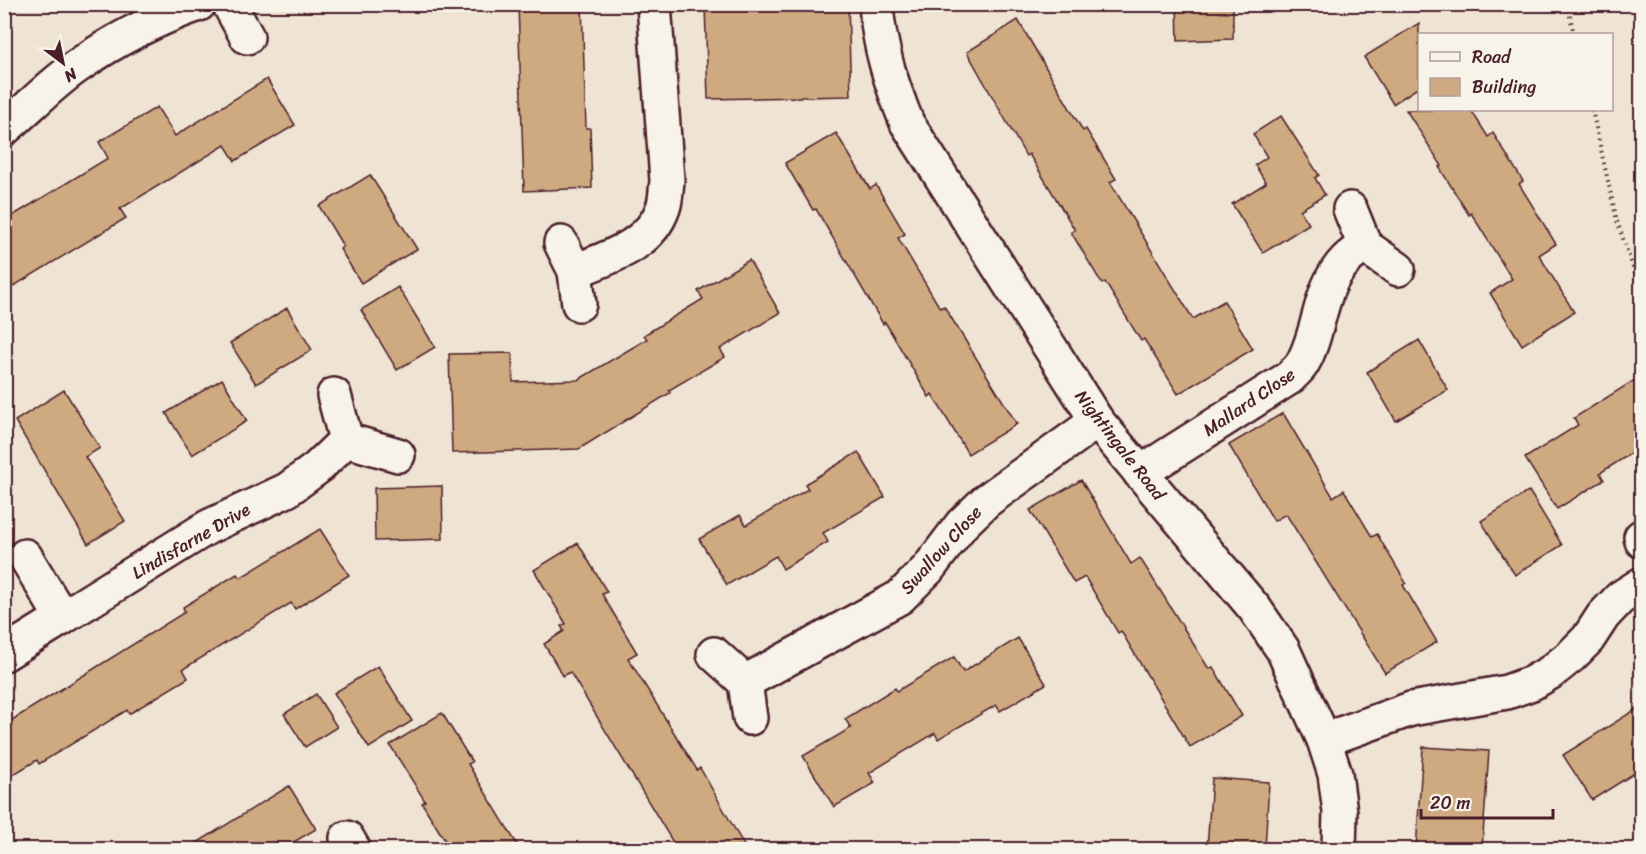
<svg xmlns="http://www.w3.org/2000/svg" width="1646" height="854" viewBox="0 0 1646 854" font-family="Sriracha,sans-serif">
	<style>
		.building { fill: #cfaa81; stroke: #4a1f2b; stroke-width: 1.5 }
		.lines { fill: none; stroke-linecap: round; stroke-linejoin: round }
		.minor-casing { stroke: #4a1f2b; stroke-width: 38 }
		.path { stroke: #4a1f2b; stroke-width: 4; stroke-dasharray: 1.5 4.5; stroke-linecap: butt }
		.minor { stroke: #f7f3e8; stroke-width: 33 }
		.labels { text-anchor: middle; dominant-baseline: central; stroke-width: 5; stroke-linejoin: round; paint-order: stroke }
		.street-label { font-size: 18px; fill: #4a1f2b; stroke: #f7f3e8 }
	</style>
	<rect width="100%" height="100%" fill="#efe4d3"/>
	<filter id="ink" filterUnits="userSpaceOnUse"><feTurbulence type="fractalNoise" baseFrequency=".0167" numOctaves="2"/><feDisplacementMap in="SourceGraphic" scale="12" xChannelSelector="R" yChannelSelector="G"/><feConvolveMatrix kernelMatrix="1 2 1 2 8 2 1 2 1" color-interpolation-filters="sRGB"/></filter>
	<g filter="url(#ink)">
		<!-- building -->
		<g class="building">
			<polygon points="518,4 582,4 586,128 590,128 592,188 524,191"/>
			<polygon points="730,4 848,4 851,96 708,99 705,5"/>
			<polygon points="1177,4 1233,4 1233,39 1178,41"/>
			<polygon points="1018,20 1083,131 1086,129 1116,179 1110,182 1193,319 1224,301 1253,349 1178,394 1144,339 1141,341 1105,282 1102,284 1071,232 1075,230 1029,154 1026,156 967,52"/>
			<polygon points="1419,23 1419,87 1393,104 1364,57"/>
			<polygon points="267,79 295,125 235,161 225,145 120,209 126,218 4,292 4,221 108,158 99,142 157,107 175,136"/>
			<polygon points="1406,110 1471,110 1488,137 1493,133 1523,181 1519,184 1556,244 1539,255 1574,312 1522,345 1490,293 1512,279 1471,213 1469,215 1439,167 1442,166"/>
			<polygon points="1281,116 1319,175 1315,178 1325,195 1300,210 1309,224 1263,253 1232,204 1266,183 1255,165 1267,157 1253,134"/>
			<polygon points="836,133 870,189 876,185 905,234 898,238 940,308 944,306 1017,424 968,454 932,394 929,397 885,322 883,324 816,209 813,210 785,163"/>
			<polygon points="370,175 417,249 361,283 340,249 343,246 319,206"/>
			<polygon points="749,260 780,313 720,349 725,357 669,390 670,393 579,449 452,453 449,354 512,353 513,382 578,380 647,339 644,335 703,299 698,291"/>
			<polygon points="398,287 435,347 397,370 361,310"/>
			<polygon points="287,308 312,350 256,384 230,343"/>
			<polygon points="1419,340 1448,390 1396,421 1367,372"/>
			<polygon points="1641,376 1641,447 1600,473 1604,480 1557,509 1525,458 1578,425 1574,418"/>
			<polygon points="222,379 247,421 192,455 166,413"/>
			<polygon points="64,390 100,448 85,457 125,521 88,544 15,421"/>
			<polygon points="1283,413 1333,497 1344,490 1372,537 1377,534 1406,583 1403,585 1437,642 1385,673 1286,514 1274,521 1229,445"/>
			<polygon points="858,452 885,497 823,533 828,542 783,569 776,556 727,585 699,539 740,515 746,525 808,489 805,484"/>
			<polygon points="1081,480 1131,564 1140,558 1209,669 1213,667 1242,716 1190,747 1121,631 1118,633 1085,577 1074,583 1030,510"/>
			<polygon points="442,486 443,539 375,541 374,488"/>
			<polygon points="1529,491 1562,545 1515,575 1481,521"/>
			<polygon points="320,529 349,575 295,609 291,603 183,669 188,678 129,714 127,710 39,764 37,760 4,780 4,725 185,612 183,607 237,574 240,578"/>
			<polygon points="578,543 607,592 602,594 637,653 628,658 697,770 700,768 746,849 677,849 570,672 563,676 544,644 564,631 561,626 566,624 534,570"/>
			<polygon points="1018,638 1046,684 1000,711 996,705 938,739 935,733 869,773 875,783 834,807 803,756 851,728 845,719 895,688 897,691 954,657 963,672"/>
			<polygon points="378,666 412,721 369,748 334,693"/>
			<polygon points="316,694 337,727 305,747 284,714"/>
			<polygon points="1641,706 1641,769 1592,800 1563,755"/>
			<polygon points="442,713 472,762 468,764 520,849 450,849 422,803 425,801 390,745"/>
			<polygon points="1423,747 1489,751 1482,849 1416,849"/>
			<polygon points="1212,778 1269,782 1265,849 1207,849"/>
			<polygon points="289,786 316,829 282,849 187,849"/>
		</g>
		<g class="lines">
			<!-- minor casing -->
			<g class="minor-casing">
				<g id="minor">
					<polyline points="229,4 247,37"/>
					<path d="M876,4C879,47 891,83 907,123L1097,421L1255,609L1283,650L1324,740L1335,774L1340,812L1339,850"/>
					<path d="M4,129C29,108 52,83 79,65C116,39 156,19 199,4"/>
					<polyline points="1350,209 1365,246 1398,269"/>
					<polyline points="561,243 575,271 579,304"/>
					<path d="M575,271C609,257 650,246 663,208C666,200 666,189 667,180L654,4"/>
					<polyline points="334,395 346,440 398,455"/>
					<path d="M1140,473L1289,378C1293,374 1299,369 1302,364C1321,332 1318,288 1346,260C1351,255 1358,250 1365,246"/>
					<polyline points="1641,537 1642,541"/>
					<polyline points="25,556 62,618 208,527 287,490 317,468 346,440"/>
					<polyline points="4,654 62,618"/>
					<polyline points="714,654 745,682 750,718"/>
					<polyline points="745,682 900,597 928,569 962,524 986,501 1097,421"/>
					<polyline points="1324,740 1411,709 1507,692 1532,683 1551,672 1571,656 1588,639 1603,616 1620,598 1642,584"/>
					<polyline points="347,838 354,850"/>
				</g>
			</g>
			<!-- path -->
			<g class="path">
				<polyline points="1567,4 1574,34"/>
				<polyline points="1592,110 1617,221 1642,294"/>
			</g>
			<!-- minor -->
			<use href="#minor" class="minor"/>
		</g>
	</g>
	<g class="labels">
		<!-- street labels -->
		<g class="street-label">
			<text transform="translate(1249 402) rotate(-34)">Mallard Close</text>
			<text transform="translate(1120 445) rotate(52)">Nightingale Road</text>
			<text transform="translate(191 541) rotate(-30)">Lindisfarne Drive</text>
			<text transform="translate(941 550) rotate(-48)">Swallow Close</text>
		</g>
	</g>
	<!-- margin -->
	<rect width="1646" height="854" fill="none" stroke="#f7f3e8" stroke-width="24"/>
	<rect x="12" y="12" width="1622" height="830" fill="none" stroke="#4a1f2b" stroke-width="2" filter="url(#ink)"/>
	<!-- legend -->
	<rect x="1418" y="33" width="195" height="78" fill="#f7f3e8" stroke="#b29e9c" stroke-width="1.5"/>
	<rect x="1430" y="52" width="30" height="9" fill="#f7f3e8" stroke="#b29e9c" stroke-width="1.5"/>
	<text x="1472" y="63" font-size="18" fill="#4a1f2b">Road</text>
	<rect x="1430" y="78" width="30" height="18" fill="#cfaa81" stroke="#b29e9c" stroke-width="1.5"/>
	<text x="1472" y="93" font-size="18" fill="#4a1f2b">Building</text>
	<!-- north arrow -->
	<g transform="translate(63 63) rotate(148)" stroke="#f7f3e8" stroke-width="4.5" paint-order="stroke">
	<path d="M0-4.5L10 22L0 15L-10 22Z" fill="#4a1f2b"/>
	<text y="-9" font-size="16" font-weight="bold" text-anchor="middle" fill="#4a1f2b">N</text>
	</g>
	<!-- scale -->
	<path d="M1421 809v9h132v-9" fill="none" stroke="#4a1f2b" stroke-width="3"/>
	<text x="1430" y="809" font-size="18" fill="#4a1f2b" stroke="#f7f3e8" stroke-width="4.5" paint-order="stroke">20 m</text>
</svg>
